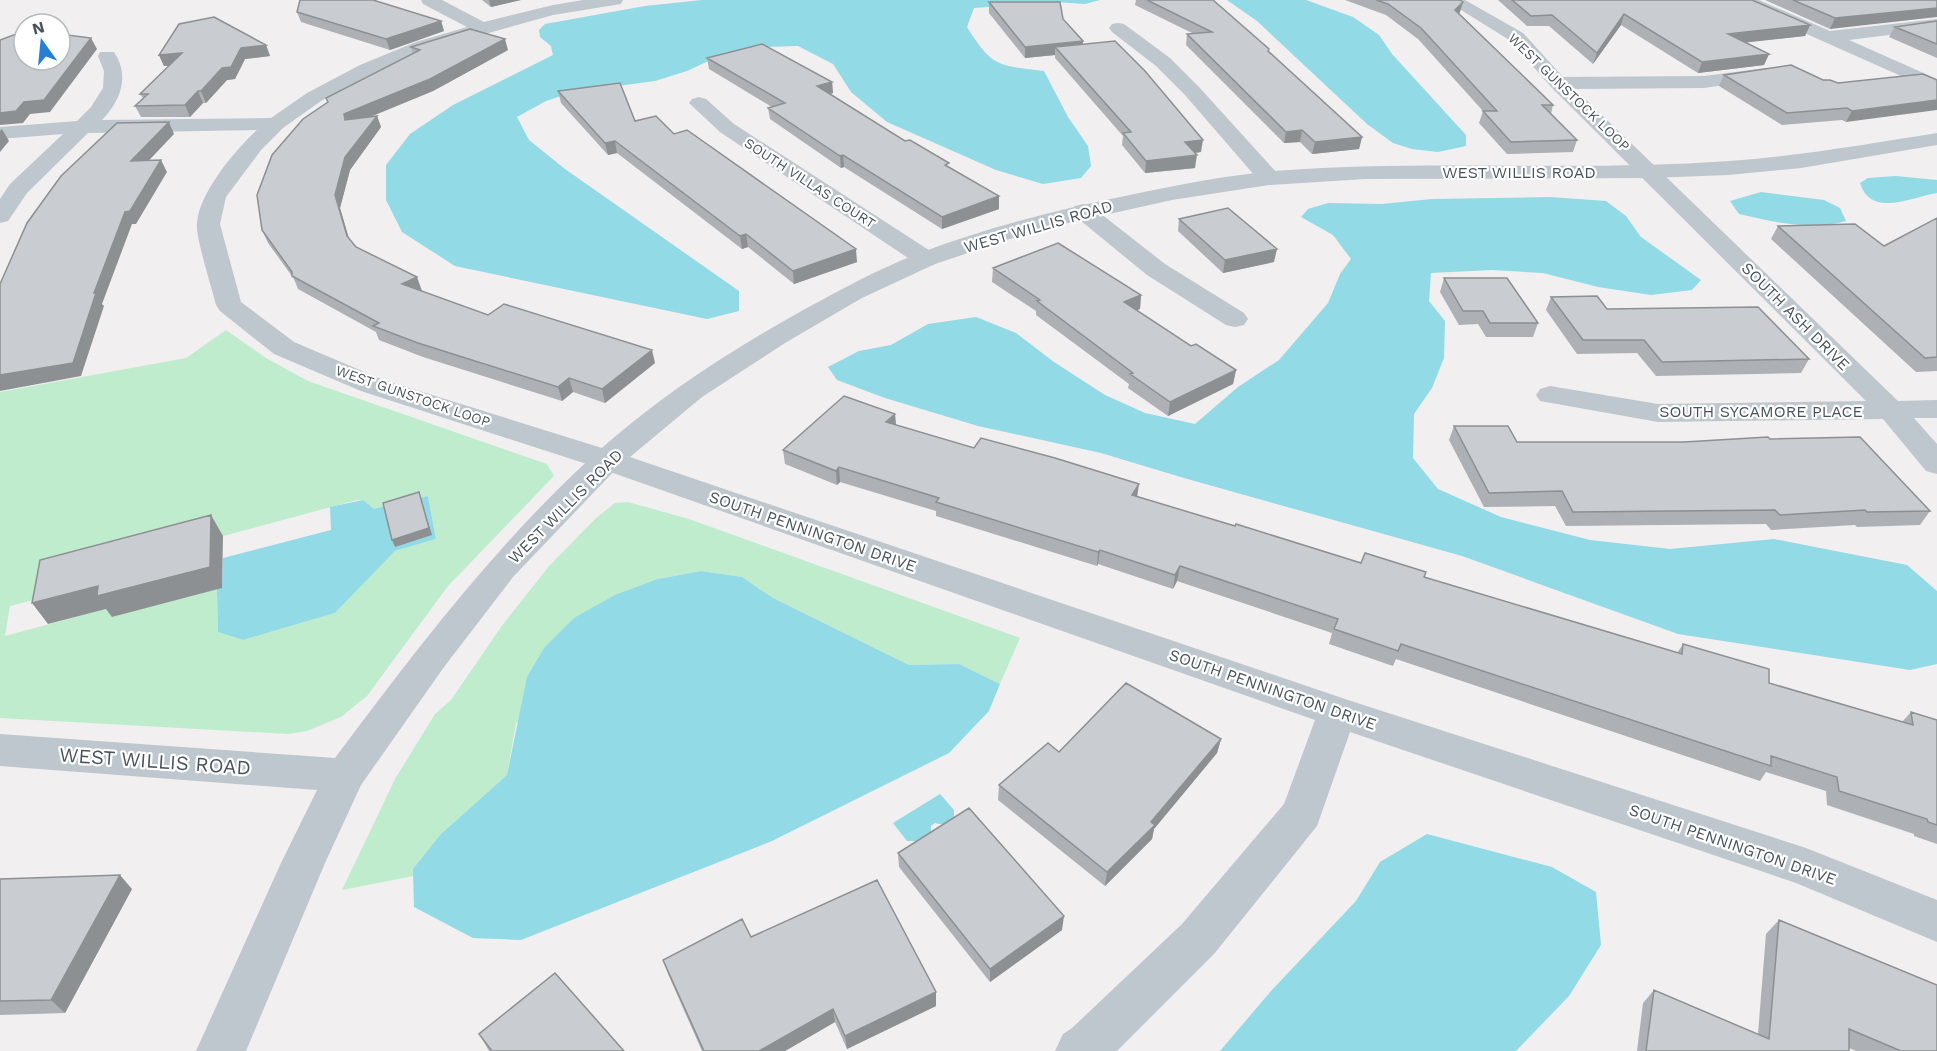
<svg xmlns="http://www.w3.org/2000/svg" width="1937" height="1051" font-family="'Work Sans',sans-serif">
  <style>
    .green { fill: #c0ecce; fill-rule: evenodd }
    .water { fill: #91dae6 }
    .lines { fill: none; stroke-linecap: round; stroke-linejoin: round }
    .minor { fill: #bec7cd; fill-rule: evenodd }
    .tertiary { fill: #bec7cd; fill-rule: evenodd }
    .wall { fill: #adb0b4 }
    .shaded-wall { fill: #8d9092 }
    .building { fill: #c9cdd1; stroke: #8d9092; stroke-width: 1.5 }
    .labels { text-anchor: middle; stroke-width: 4.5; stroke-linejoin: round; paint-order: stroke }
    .far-street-label { font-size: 14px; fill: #48545b; stroke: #fff }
    .street-label { font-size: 16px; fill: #48545b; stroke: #fff }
    .near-street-label { font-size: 20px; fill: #48545b; stroke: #fff }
  </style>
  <rect width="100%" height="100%" fill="#f1efef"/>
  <!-- green -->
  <path class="green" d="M226,330L266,358L308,381L547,464L554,476L448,586L367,696L341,717L307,731L288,734L0,718V392L186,358ZM428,496L436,539L395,551L335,613L243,640L218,632L217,589L112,617L113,607L5,636L10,606L53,595L56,581L357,500H363L374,510Z
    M628,502L689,519L1020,638L1000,684L959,664L909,665L773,598L742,577L701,571L658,579L516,723L507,775L441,834L414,876L342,890L395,779L435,714L451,700L501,627L549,566L596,518L615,503Z"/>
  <!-- water -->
  <path class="water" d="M702,0H1100L1085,4L1057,2L974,8L967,27C993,68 997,65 1044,71L1068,117L1088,146L1091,166L1081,178L1043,184L996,170L887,122L851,92L833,64L798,46L761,47L715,58L687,71L655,81L573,92L546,101L517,117L529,140L565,169L739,291V311L707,319L455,266L402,232L386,200V165L410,134L453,105L553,55L551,46L540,37L539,30L545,24L645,6Z
    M1227,0H1306L1353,17L1379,35L1392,54L1466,135V146L1438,152L1412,149L1393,143L1367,124L1257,21Z
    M1896,176L1937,180V193C1914,196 1871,219 1860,183L1868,178Z
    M1761,192L1824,200L1840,208L1846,221C1812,231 1773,222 1739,214L1730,201Z
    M1550,197L1606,201L1626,216L1641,237L1701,280L1692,290L1651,295L1598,287L1543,273L1492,270L1431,273L1429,301L1445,321L1444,358L1432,388L1414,414L1413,458L1438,489L1501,517L1590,540L1670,549L1774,539L1907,565L1937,591V664L1910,670L1678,634L1462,556L1184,478L1101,453L978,426L885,398L837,380L828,367L859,351L891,345L928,324L976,317L1016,333L1054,362L1105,395L1145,413L1195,424L1238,387L1279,360L1328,303L1340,274L1351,259L1333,235L1301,217L1308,209L1328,203L1382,204L1432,199Z
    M428,496L436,539L395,551L335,613L243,640L218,632L217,589L222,587L223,558L331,530L330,507L363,500L374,509Z
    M701,571L742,577L773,598L909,665L959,664L1000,684L989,711L949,753L772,841L521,940L473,938L414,907L413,869L441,834L507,775L527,677L544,648L574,618L615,595L658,579Z
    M940,794L954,810V819L944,825L935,823L931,826V832L916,841H907L893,823Z
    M1427,834L1552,867L1596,892L1601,945L1569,996L1516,1051H1220L1271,991L1356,901L1380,862Z"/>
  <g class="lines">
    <!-- minor -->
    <path class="minor" d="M421,0H442L484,22L553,5L583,0H623L621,4L553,15L428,50L374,73L321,101L283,128L261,150L226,197L220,224L241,302L294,342L381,379L618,453L1348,700L1806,848L1937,900V942L1796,883L1350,732L1317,826L1214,954L1117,1051H1055L1063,1034L1072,1028L1182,924L1284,804L1315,720L596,467L361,391L274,354L220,311L216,305C212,288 195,236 197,223C199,193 235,150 257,130L88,133L27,193L8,221L0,223V199L10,184L63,134L0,139V127L77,121L91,107L103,88L104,71L98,56L100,52H114C130,76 121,100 102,120L271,118L307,93L360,65L416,42L467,27L423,4Z
      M1445,0H1465L1523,33L1563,77L1704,76L1766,68L1773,70L1776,74L1773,78L1704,88L1575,89L1898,401L1937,400V418H1914L1937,444V474L1926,471L1883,419L1658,422L1540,401L1536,395L1540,389L1550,386L1658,404L1866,401L1551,87L1511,41Z
      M1737,0H1759L1830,31L1937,19V29L1849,40L1937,79V92L1739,4Z
      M1118,23L1124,24L1170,58L1199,87L1277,173L1280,178L1277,183L1269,185L1261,183L1185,95L1156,66L1112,32L1109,28L1112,24Z
      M699,97L706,99L734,124L935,254L938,259L935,264L926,266L917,264L720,132L689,103L692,99Z
      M1083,204L1091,206L1165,264L1244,313L1248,319L1244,325L1235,327L1226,325L1147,275L1075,216L1071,211L1075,206Z"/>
    <!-- tertiary -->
    <path class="tertiary" d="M1937,133V145L1801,168L1728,175L1651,178L1365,179L1269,185L1172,200L1037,230L935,264L862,298L785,343L702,397L618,467L513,577L444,667L361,785L325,863L246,1051H196L281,863L317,790L0,766V734L335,758C415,651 496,544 595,454C658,397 731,350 805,309C842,289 880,268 920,253C991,226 1065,208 1139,193C1183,184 1229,175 1274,171C1426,159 1578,172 1729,161C1799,156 1868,144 1937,133Z"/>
  </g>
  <!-- wall -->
  <path class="wall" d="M482,0H521L491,7Z
    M1136,0H1213L1362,137L1359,149L1312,154L1300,142L1284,143L1186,45L1187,34L1192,33L1135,5Z
    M1345,0H1460V12L1459,13L1553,105L1551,114L1577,140L1573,152L1507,154L1479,123L1483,111L1418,39L1386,15Z
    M1498,0H1752L1810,25L1805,36L1746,42L1769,54L1764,65L1698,73L1621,25L1593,64L1549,26H1527Z
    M1765,0H1937L1830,29Z
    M989,2L1063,19L1083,41V44L1201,152L1195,153V168L1145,173L1122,145L1123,136L1055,58V55L1025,58L989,13Z
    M297,12L441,21L444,31L390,50L301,22Z
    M1937,21V58L1889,37L1895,27Z
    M266,45L270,56L245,59L235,79L227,80L206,103H203L190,117H141L135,106L143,98L140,94L169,66H164L159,55Z
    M411,47L508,50L433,91L372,116H377L381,127L350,170L340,208L349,239L356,247L421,291L488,315L655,363L605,403L573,392L562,401L423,357L379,340L376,332L298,289L294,279L268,243L262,230L413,54Z
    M707,58L832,82L833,93L830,94L905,141L999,196V209L942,229L844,167L841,168L770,119L768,108L772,107L709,69Z
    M1923,74L1846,122L1842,120L1782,125L1719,86L1724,75L1823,80L1838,83Z
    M558,91L635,121L674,134L857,262L794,284L748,247L742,249L617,153L608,155L561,103Z
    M1937,218V371L1916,372L1771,239L1778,226L1884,246Z
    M1179,219L1274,262L1223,273L1178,231Z
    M993,268L1141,295L1140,309L1136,310L1191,346L1236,370L1233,384L1168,416L1128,388L1129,384L1036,315V311L992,282Z
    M1444,278L1538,323L1533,337H1486L1478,324L1459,325L1440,292Z
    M1551,297L1607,309L1809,359L1801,373L1656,376L1637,353L1577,354L1546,310Z
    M895,414L896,425L1235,526L1361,563L1424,577L1677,653L1683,644L1769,683L1902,722L1911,712L1937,720V844L1914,836V834L1827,805L1826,791L1766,772L1760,781L1396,659L1393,666L1329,644L1332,633L1177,581L1173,589L1098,564L1097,566L936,516V511L840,482L837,485L785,464L783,450Z
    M1454,426L1517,442H1684L1770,439L1930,511L1920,525L1857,527L1855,525L1771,530L1766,524L1566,526L1555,506L1484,507L1449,440Z
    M1221,739L1217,753L1154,829L1152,839L1105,886L998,800L999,785L1059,752Z
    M898,853L1062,930L990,982L899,867Z
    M0,879L132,889L65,1013L0,1015Z
    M1779,920L1937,1051H1856L1849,1048V1051H1637L1643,1003L1654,990L1758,1034L1766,934Z
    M751,937L936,992V1006L847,1049L835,1022L785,1051H702L668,974L663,960Z
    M479,1034L624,1051H489Z"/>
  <!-- shaded-wall -->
  <path class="shaded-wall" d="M489,0H521L491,7Z
    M1463,2L1460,12L1452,20L1455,10Z
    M1937,8V17L1830,29L1835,18Z
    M1624,14L1621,25L1593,64L1597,53Z
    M441,21L444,31L390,50L386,39Z
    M1810,25L1805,36L1724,45L1728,34Z
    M91,38L97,49L50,112L30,114L23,123L0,125V113L24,102Z
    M505,39L508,50L433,91L348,126L344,114Z
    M1083,41L1082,52L1055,47V55L1025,58V47Z
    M266,45L270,56L245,59L235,79L227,80L206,103L201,91L241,48Z
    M182,53L187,64L164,66L159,55Z
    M1769,54L1764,65L1698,73L1702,62Z
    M832,82L833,93L818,98L817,86Z
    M198,91L203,103L190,117L185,105Z
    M1937,100V110L1846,122L1852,111Z
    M377,116L381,127L350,170L340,208L352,249L347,236L335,195L345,157Z
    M169,122L174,134L137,173L131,161Z
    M2,129L9,141L0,152V131Z
    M1302,130L1300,142L1284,143L1286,132Z
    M1362,137L1359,149L1312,154L1315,142Z
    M1203,140L1201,152L1183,154L1185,142Z
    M615,141L617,153L608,155L605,143Z
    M843,155L844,167L841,168L840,156Z
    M1197,155L1195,168L1145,173L1146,161Z
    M161,160L167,172L136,224H132L102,304L104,306L81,376L0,391V375L125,212Z
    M999,196V209L942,229V217Z
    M746,234L748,247L742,249L740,236Z
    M856,249L857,262L794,284L793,271Z
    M1277,249L1274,262L1223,273L1225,260Z
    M417,277L422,291L407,298L402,284Z
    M1141,295L1140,309L1123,316L1124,302Z
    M652,350L655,363L605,403L602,389Z
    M1236,370L1233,384L1168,416L1170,402Z
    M569,378L573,392L562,401L558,387Z
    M895,414L896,428L886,422Z
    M839,467L840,482L837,485L836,471Z
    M1139,484L1137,498L1132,495Z
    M419,492L432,535L395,547L392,540Z
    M211,515L223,536L222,588L112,617L106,609L48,624L32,603L98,586Z
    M1100,550L1098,564L1097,566L1098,552Z
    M1180,566L1177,581L1173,589L1175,575Z
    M1221,739L1217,753L1154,829L1152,839L1105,886L1107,872L1151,822Z
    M120,875L132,889L65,1013L51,1000Z
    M1064,916L1062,930L990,982V969Z
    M936,992V1006L847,1049L845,1036Z
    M833,1009L835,1022L785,1051H759Z"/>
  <!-- building -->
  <path class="building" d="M300,0H373L441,21L386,39L297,12Z
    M1147,0H1213L1269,49L1268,51L1362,137L1315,142L1302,130L1286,132L1187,34L1212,32Z
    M1376,0H1460L1463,2L1455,10L1553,105H1542L1577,140L1511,142L1483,111H1497L1421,28L1388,4Z
    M1512,0H1752L1810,25L1728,34L1769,54L1702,62L1624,14L1597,53L1552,15L1531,16Z
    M1793,0H1937V8L1835,18Z
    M989,2H1060L1063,19L1083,41L1025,47Z
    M214,17L266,45L241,48L231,67L222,68L201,91H198L185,105L135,106L148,94H140L182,53L159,55L179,24Z
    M1937,21V44L1895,27Z
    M470,29L505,39L430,79L344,114L345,120L377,116L345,157L335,195L347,236L356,247L417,277L402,284L488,315L504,304L652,350L602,389L569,378L558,387L418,343L373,326L379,323L292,276V272L262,230L257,195L272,155L303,119L328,102L326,98L420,50L411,47Z
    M24,31V60H60V34L91,38L44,100L24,102L16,111L0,113V40Z
    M1115,41L1145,71L1203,140L1185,142L1197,155L1146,161L1123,133L1131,132L1055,47Z
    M762,44L832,82L817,86L905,141L910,140L949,163L945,165L999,196L942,217L843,155L840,156L768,108L785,103L707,58Z
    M1791,65L1823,80H1830L1838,83L1923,74L1937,80V100L1852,111L1847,108L1787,113L1724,75Z
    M620,83L635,121L656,116L674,134L687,130L856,249L793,271L746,234L740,236L615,141L605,143L558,91Z
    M169,122L131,161L161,160L130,211L125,212L94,293H96L73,363L0,375V284L27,223L61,176L117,123Z
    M1228,208L1277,249L1225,260L1179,219Z
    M1937,218V357L1925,358L1778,226L1855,224L1884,246Z
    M1058,243L1141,295L1124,302L1191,346L1196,344L1236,370L1170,402L1130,374L1133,373L1037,301L1040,300L993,268Z
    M1444,278H1507L1538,323H1490L1483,311H1463Z
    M1597,296L1607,309L1758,307L1809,359L1662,362L1644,340H1583L1551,297Z
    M844,396L895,414L886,422L974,448L981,438L1055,458L1139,484L1132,495L1235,526L1236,524L1361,563L1365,553L1426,572L1424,577L1682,654L1683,644L1769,669V683L1913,725L1911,712L1937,720V825L1928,822L1927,819L1839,791L1837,777L1771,756V766L1401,644L1398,651L1334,629L1338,619L1180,566L1175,575L1100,550L1098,552L936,502L939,498L839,467L836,471L783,450Z
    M1454,426H1508L1517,442H1684L1768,437L1770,439L1860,437L1930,511L1867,512L1865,510L1780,515L1775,510L1573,512L1562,491L1489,493Z
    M419,492L429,528L392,540L383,503Z
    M211,515L210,567L97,596L98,586L32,603L40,560Z
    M1126,683L1221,739L1151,822L1155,825L1107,872L999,785L1048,743L1059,752Z
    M969,808L1064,916L990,969L898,853Z
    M120,875L51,1000L0,1001V879Z
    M877,880L936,992L845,1036L833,1009L759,1051H704L663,960L742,919L751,937Z
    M1779,920L1937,985V1051H1901L1849,1029V1051H1646L1654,990L1769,1039Z
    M555,973L624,1051H492L479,1034Z"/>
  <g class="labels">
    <!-- far-street labels -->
    <g class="far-street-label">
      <text transform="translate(1569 92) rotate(44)" y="5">WEST GUNSTOCK LOOP</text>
      <text transform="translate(810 183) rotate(33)" y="5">SOUTH VILLAS COURT</text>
      <text transform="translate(413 396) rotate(19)" y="5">WEST GUNSTOCK LOOP</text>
    </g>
    <!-- street labels -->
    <g class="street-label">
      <text x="1519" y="178">WEST WILLIS ROAD</text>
      <text transform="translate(1038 226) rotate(-16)" y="6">WEST WILLIS ROAD</text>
      <text transform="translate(1796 316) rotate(45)" y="6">SOUTH ASH DRIVE</text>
      <text x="1761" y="417">SOUTH SYCAMORE PLACE</text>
      <text transform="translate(565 506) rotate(-45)" y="6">WEST WILLIS ROAD</text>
      <text transform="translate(813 531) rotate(19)" y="6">SOUTH PENNINGTON DRIVE</text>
      <text transform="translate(1273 689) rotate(19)" y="6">SOUTH PENNINGTON DRIVE</text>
      <text transform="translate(1733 844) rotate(19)" y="6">SOUTH PENNINGTON DRIVE</text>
    </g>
    <!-- near-street labels -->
    <g class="near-street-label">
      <text transform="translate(155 761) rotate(4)" y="7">WEST WILLIS ROAD</text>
    </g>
  </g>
  <!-- north arrow -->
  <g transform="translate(42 42) rotate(345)"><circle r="28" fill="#ffffff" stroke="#b6bbbd" stroke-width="1.5"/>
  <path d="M0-4.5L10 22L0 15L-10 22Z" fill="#257fd5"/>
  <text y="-9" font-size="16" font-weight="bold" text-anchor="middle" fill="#48545b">N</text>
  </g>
</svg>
